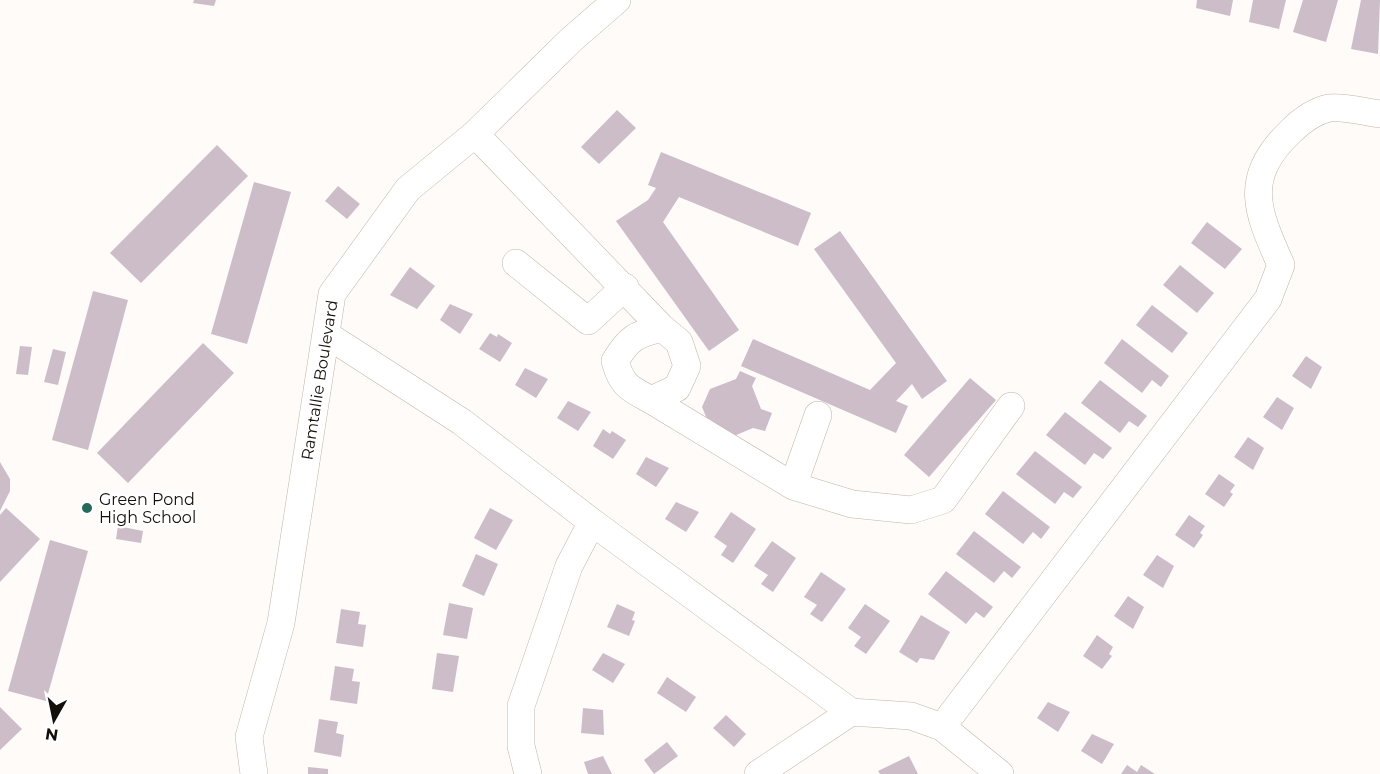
<svg xmlns="http://www.w3.org/2000/svg" width="1380" height="774" font-family="Montserrat,sans-serif">
  <style>
    .building { fill: #cdbdc9 }
    .lines { fill: none; stroke-linecap: round; stroke-linejoin: round }
    .minor-casing { stroke: #c2b5a8; stroke-width: 28 }
    .minor { stroke: #fff; stroke-width: 27 }
    .poi-dot { fill: #266a5c; stroke: #fff; stroke-width: 2 }
    .labels { text-anchor: middle; stroke-width: 5; stroke-linejoin: round; paint-order: stroke }
    .street-label { font-size: 16px; fill: #130f0a; stroke: #fff }
    .poi-label { font-size: 16px; fill: #130f0a; stroke: #fff; text-anchor: start }
  </style>
  <rect width="100%" height="100%" fill="#fefbf8"/>
  <!-- building -->
  <path class="building" d="M194,0H216L214,6L193,3Z
    M1197,0H1233L1230,16L1196,8Z
    M1253,0H1286L1279,29L1249,22Z
    M1303,0H1338L1326,42L1293,32Z
    M1361,0H1380L1378,54L1351,49Z
    M617,110L636,128L599,164L581,147Z
    M217,145L248,176L141,283L110,253Z
    M661,152L811,213L798,246L679,197L663,222L739,330L709,351L616,221L648,200L656,188L648,185Z
    M254,182L291,192L247,344L211,334Z
    M338,186L360,204L347,219L325,201Z
    M1207,222L1242,249L1225,269L1191,243Z
    M840,231L947,381L922,399L912,384L896,401L908,406L896,433L741,366L753,339L870,390L896,363L814,249Z
    M1180,265L1214,293L1197,313L1163,285Z
    M410,267L435,286L417,309L390,295Z
    M93,291L128,300L88,450L52,440Z
    M450,304L473,314L460,334L440,320Z
    M1152,305L1188,333L1172,353L1136,325Z
    M490,333L497,337L498,334L512,343L500,362L479,349Z
    M1122,339L1169,376L1161,387L1152,380L1142,393L1104,363Z
    M203,343L234,373L128,483L97,453Z
    M20,346L32,347L28,375L16,374Z
    M53,349L66,352L58,385L44,382Z
    M1306,356L1322,367L1311,389L1292,376Z
    M525,368L548,379L536,398L515,385Z
    M740,371L756,378L752,386L761,409L772,413L765,431L753,428L734,436L711,429L702,407L710,389L736,379Z
    M970,378L996,400L929,477L904,455Z
    M1100,380L1147,416L1138,427L1129,421L1120,433L1081,403Z
    M1277,397L1294,408L1282,430L1263,417Z
    M568,401L591,412L578,431L557,418Z
    M1065,412L1112,448L1103,459L1094,453L1085,465L1046,435Z
    M603,429L610,434L612,431L626,440L613,459L593,446Z
    M1248,437L1264,448L1253,470L1234,457Z
    M1035,451L1082,487L1073,498L1064,492L1055,504L1016,474Z
    M646,457L669,468L656,487L636,474Z
    M0,462L10,479V491L0,511Z
    M1219,474L1235,485L1230,492L1233,494L1224,507L1205,494Z
    M1003,491L1050,527L1041,539L1033,532L1023,544L985,514Z
    M676,502L699,512L686,532L665,519Z
    M6,508L40,539L0,582V515Z
    M490,508L513,520L496,550L474,538Z
    M731,512L756,529L733,563L721,555L727,546L714,537Z
    M1189,515L1205,526L1200,533L1203,535L1194,548L1175,535Z
    M118,526L143,531L141,543L116,539Z
    M974,531L1021,567L1012,578L1004,571L994,583L956,554Z
    M50,540L88,551L46,701L8,691Z
    M772,541L796,558L773,592L761,584L768,575L754,566Z
    M476,554L498,564L484,596L462,586Z
    M1157,555L1174,566L1163,588L1143,575Z
    M946,571L993,607L984,618L976,612L966,624L928,594Z
    M821,572L846,589L822,622L810,614L817,605L804,597Z
    M1128,596L1144,607L1133,629L1114,616Z
    M449,603L473,608L467,639L443,635Z
    M617,604L635,612L632,620L635,621L629,636L607,627Z
    M865,604L890,621L866,654L854,646L861,637L848,628Z
    M341,609L360,612L358,624L366,625L363,647L336,643Z
    M921,615L950,632L934,660L920,658L917,663L899,652Z
    M1097,635L1113,647L1109,654L1112,656L1102,669L1083,656Z
    M437,653L459,656L453,692L432,689Z
    M603,653L625,664L613,683L592,670Z
    M335,666L354,669L352,681L360,682L357,704L330,700Z
    M667,677L696,697L686,712L657,693Z
    M1048,702L1070,712L1058,732L1037,718Z
    M0,707L22,729L0,750Z
    M583,708L603,710L604,735L581,733Z
    M726,715L746,734L734,747L713,728Z
    M319,719L338,722L336,733L344,735L341,757L314,752Z
    M1092,734L1114,744L1102,764L1081,751Z
    M667,742L678,756L654,774L644,760Z
    M603,756L612,774H588L584,762Z
    M909,756L918,774H880L878,771Z
    M1127,765L1137,772L1141,765L1155,774H1121Z
    M308,767L328,769V774H308Z"/>
  <g class="lines">
    <defs>
      <path id="minor" d="M475,134L662,328L679,342L687,366L677,388L651,400C629,388 622,386 615,361C629,338 636,334 662,328
        M516,263L588,321L625,287
        M327,335L462,422L592,522L851,712L911,716L942,727L1268,299L1281,265C1257,211 1242,178 1290,132C1300,122 1315,111 1329,108C1344,106 1365,112 1380,114
        M651,400L793,486L852,504L911,510L943,500L1011,406
        M793,486L818,415
        M942,727L1000,774
        M254,774L249,737L281,623L332,294L408,189L475,134L572,39L617,0
        M528,774L521,746V706L569,566L592,522
        M758,774L851,712"/>
    </defs>
    <!-- minor casing -->
    <use href="#minor" class="minor-casing"/>
    <!-- minor -->
    <use href="#minor" class="minor"/>
  </g>
  <!-- markers -->
  <circle class="poi-dot" cx="87" cy="508" r="6"/>
  <g class="labels">
    <!-- street labels -->
    <g class="street-label">
      <text transform="translate(319 380) rotate(-81)" y="6">Ramtallie Boulevard</text>
    </g>
    <!-- poi labels -->
    <g class="poi-label">
      <text x="99" y="505">Green Pond<tspan x="99" dy="18">High School</tspan></text>
    </g>
  </g>
  <!-- north arrow -->
  <g transform="translate(54 720) rotate(189)" stroke="#ffffff" stroke-width="4.5" paint-order="stroke">
  <path d="M0-4.5L10 22L0 15L-10 22Z" fill="#130f0a"/>
  <text y="-9" font-size="16" font-weight="bold" text-anchor="middle" fill="#130f0a">N</text>
  </g>
</svg>
